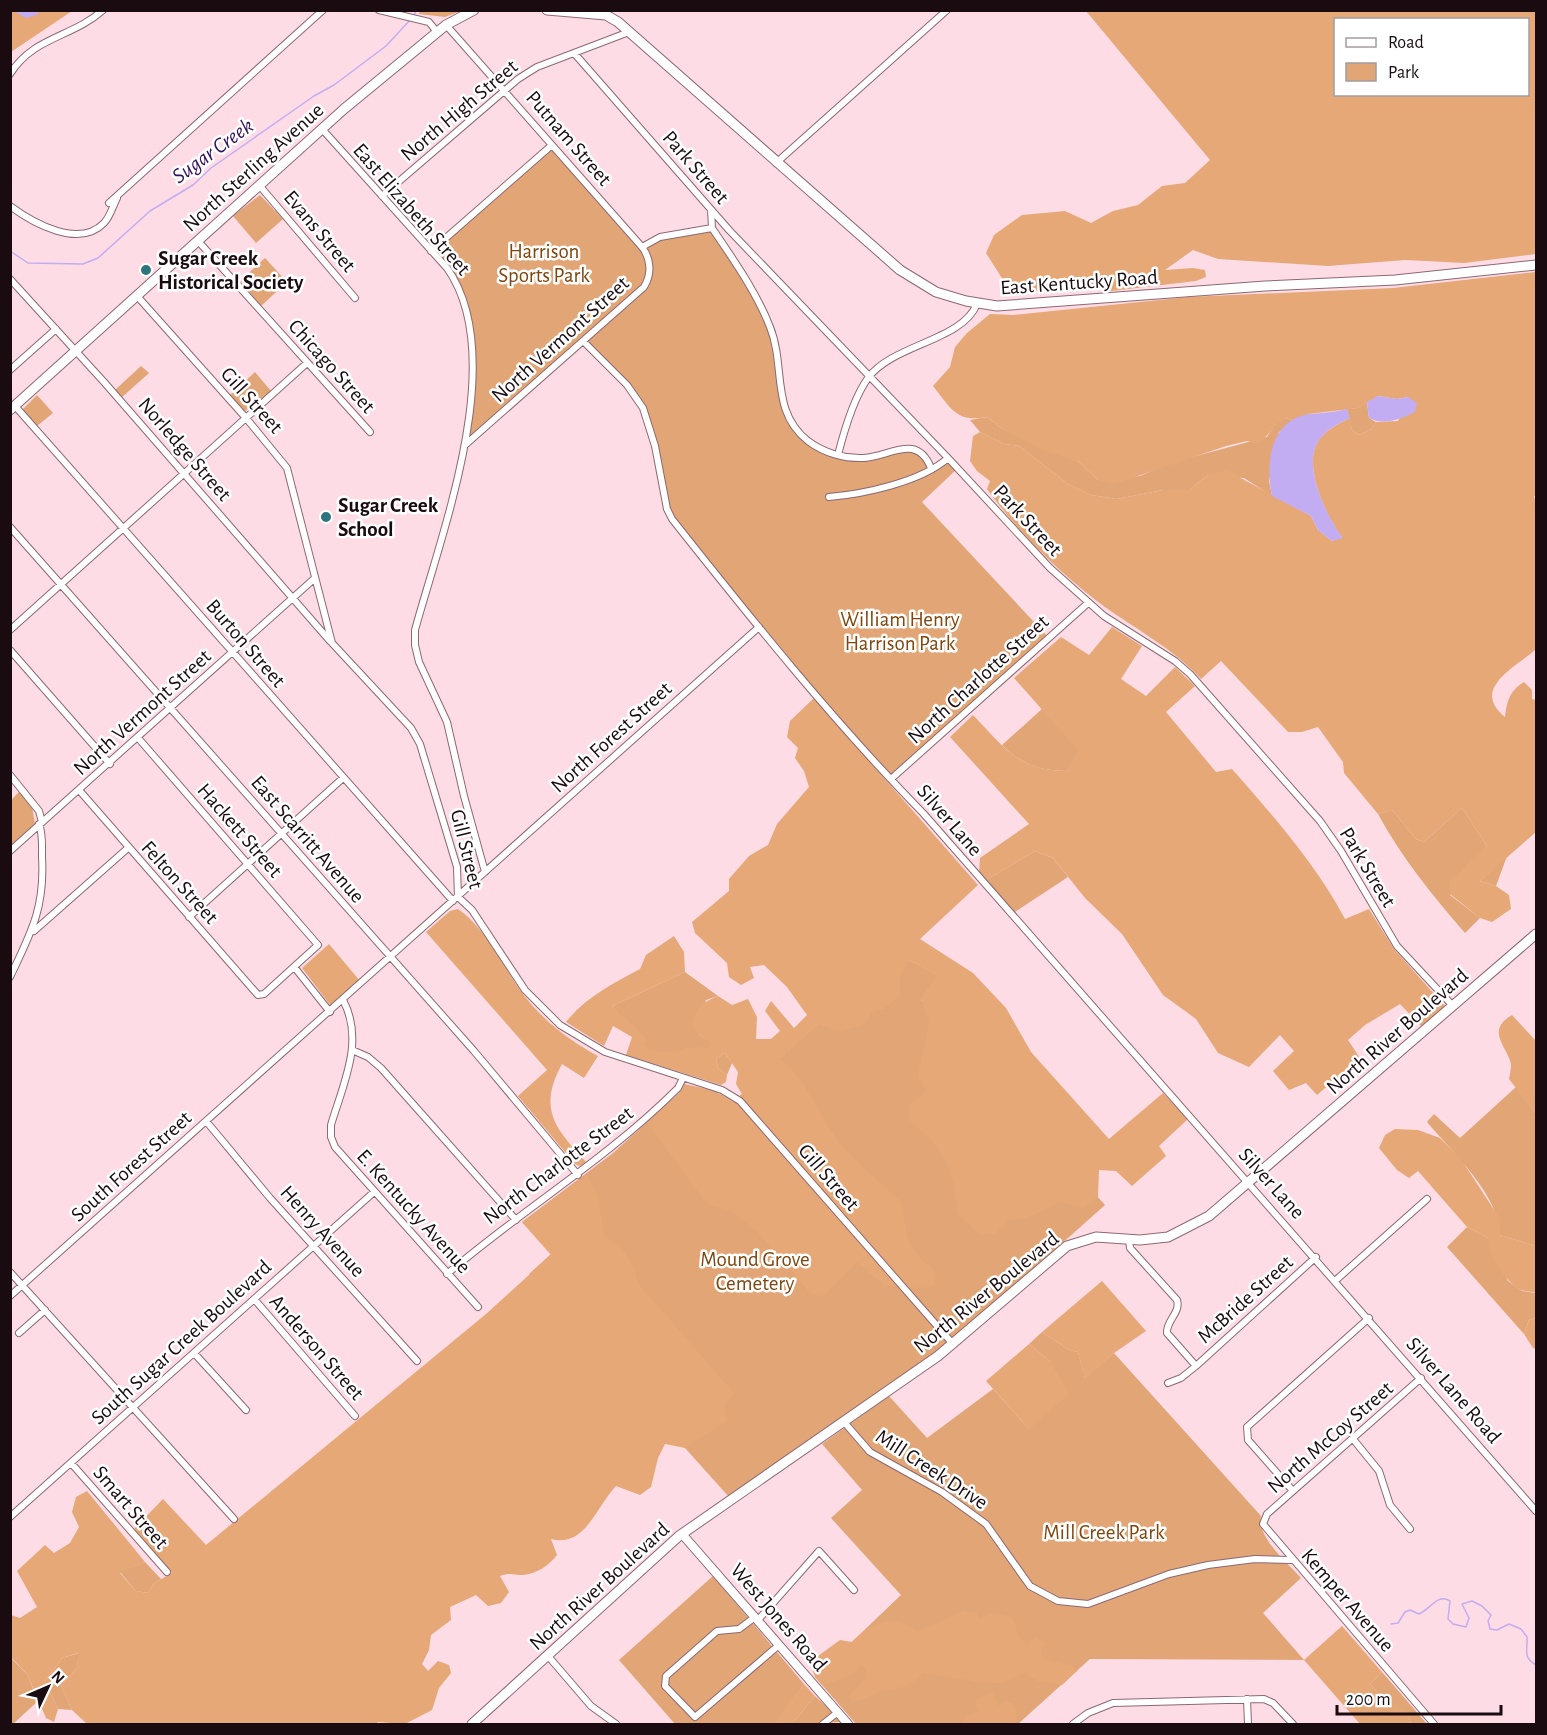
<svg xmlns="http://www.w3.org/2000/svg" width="1547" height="1735" font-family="'Alegreya Sans',sans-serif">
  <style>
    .green { fill: #e2a575 }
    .forest { fill: #e6a877; fill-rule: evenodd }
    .water { fill: #c2adf2 }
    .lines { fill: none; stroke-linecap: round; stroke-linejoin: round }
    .stream { stroke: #c2adf2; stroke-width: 1.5 }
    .minor-casing { stroke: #8c6873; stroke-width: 8 }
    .tertiary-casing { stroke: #8c6873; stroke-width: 10 }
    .secondary-casing { stroke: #8c6873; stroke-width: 11 }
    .minor { stroke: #fff; stroke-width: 6 }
    .tertiary { stroke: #fff; stroke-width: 8 }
    .secondary { stroke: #fff; stroke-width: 9 }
    .poi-dot { fill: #2d747f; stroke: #fff; stroke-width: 2 }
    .labels { text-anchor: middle; stroke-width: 5; stroke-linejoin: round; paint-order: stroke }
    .street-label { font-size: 21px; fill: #190b10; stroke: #fff }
    .park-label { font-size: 21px; fill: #80460c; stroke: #fff }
    .poi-label { font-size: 21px; font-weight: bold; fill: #190b10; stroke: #fff; text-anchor: start }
    .water-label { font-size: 22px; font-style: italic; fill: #34115f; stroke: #fff }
  </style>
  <rect width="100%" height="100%" fill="#fedce6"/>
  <!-- green -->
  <path class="green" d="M420,11V10L461,11L445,17L419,14Z
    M552,145L642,246L660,237L712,228L772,330L782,403L792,426L827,452L852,458L914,449L931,468L948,458L958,468L922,502L1049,638L891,779L759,627L672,519L655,446L636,396L583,341L464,445C468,402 480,322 458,283C451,271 441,261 432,251Z
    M260,195L283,219L256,243L233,216Z
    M265,258L287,282L261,306L240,281Z
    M141,366L149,373L121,398L115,390Z
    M255,372L271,391L244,412L230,395Z
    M37,395L53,413L37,426L22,410Z
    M1367,402L1369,418L1376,422L1371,429L1359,435L1352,430L1347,409L1358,408Z
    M987,417L1001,428L1079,462L1098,480L1140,476L1170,463L1267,437L1275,424L1285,418L1295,421L1279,432L1269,481L1272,496L1244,478L1208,475L1189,490H1163L1117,499L1091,495L1068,484L1019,446L1004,444L980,432L970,420Z
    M1042,709L1079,750L1067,771C1041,771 1020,764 1002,745Z
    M19,792L32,807L35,824L12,846L11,800Z
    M1462,808L1487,846L1450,895L1480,918L1465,933C1432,895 1402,858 1378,814L1392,810L1416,839L1424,842Z
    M1035,851L1053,858L1068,877L1015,912L986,880Z
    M1507,856L1496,886L1480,881Z
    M909,960L938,975L921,1000L1105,1205L958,1336L729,1497L529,1274L551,1254L522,1222L613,1153L679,1093L684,1084L733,1102L886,961Z
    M685,972L718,996L706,1000L699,1035L712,1042L708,1050C691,1045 678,1054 661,1054C641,1053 623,1020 612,1006Z
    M725,1053L732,1063L727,1075L718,1068L716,1059Z
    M1516,1087L1536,1114V1246L1500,1235C1499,1194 1452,1152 1427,1122L1434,1114L1460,1138Z
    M1467,1227L1488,1238L1508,1281L1522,1291L1536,1293V1318L1529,1320L1524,1334L1447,1247Z
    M1042,1332L1069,1350L1078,1352L1085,1378L1114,1353L1261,1516C1257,1538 1287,1562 1301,1578L1263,1613L1304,1660L1090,1659L1018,1724H856L815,1677L901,1595L831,1518L862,1490L822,1444L889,1396L927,1438L993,1389L1029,1429L1051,1362L1029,1344Z
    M145,1562L161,1579L154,1583L148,1593L136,1591L120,1572Z
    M713,1576L804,1684L778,1719L776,1724H675L619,1660Z
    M79,1653L77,1668L61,1686L72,1710L58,1709L45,1681L62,1658Z
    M10,1657L27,1674L38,1701L13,1724H10Z
    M1382,1672L1427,1724H1411L1408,1713L1388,1717L1369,1712L1380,1695L1370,1684Z
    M815,1696L844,1722L792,1724Z"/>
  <!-- forest -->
  <path class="forest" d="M11,11H72L11,52Z
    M1086,11H1536V254L1464,263L1405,260L1328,266L1218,259L1193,250L1165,270L1193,268L1205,270L1206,277L1196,281L1111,291L1094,285L1012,294L986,253L994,235L1022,215L1065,211L1091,223L1113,211L1138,205L1162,186L1185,183L1210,160ZM1336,20H1528V94H1336Z
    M1536,272V496H1534L1536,503V649C1518,666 1469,688 1505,717C1507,702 1509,691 1524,682L1532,690V699L1536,700V832L1480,881L1496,886L1509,895L1511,909L1492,922L1480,918L1450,894L1449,882L1487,846L1462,808L1424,842L1416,839L1392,810L1378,814L1344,773L1343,762L1318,727L1302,732H1288L1221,661L1201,679C1174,649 1137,630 1105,607C1062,576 1018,532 987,489L990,481L977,471L970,461L973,436L980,432L1004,444L1019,446L1068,484L1091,495L1117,499L1163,490H1189L1208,475L1226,470L1311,516L1318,530L1332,541L1342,537C1327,518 1301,464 1319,440C1326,430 1339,423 1350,418L1352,430L1359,435L1371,429L1376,422L1398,421L1408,397L1397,399L1378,396L1358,408L1309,414L1295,421L1285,418C1274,425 1268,436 1258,444L1247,441L1226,446L1114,484L1098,480L1079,462L1040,449L1001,428L987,417C956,423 951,408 933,386L950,367L955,347L967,333L990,314L1013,315L1188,297L1393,288Z
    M1112,627L1142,646L1121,679L1146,696L1175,667L1195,686L1166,712L1216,772L1232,769C1274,817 1315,863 1345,919L1369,909L1394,949L1445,1006L1422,1027L1400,1004L1365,1025L1348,1040L1360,1058L1317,1095L1306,1083L1289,1090L1273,1071L1294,1051L1280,1035L1249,1067L1218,1053L1196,1019L1163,995L1122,934L1085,898L1053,858L1035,851L986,880L979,872L980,858L1029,824L950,737L973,715C1005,748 1017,770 1067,771L1078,750L1014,678L1061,637L1089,655Z
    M814,698L978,885L920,939L973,973L1006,1008L1031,1052L1109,1139L1163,1093L1188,1119L1159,1146L1166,1156L1132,1186L1116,1171L1099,1170L1098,1197L1083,1208L1060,1202L1025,1219L1009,1220L996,1234H980L958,1215C952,1165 949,1154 910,1121V1105L927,1090L918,1076L929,1023L921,999L937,975L909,960L900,976V996L883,1009L872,1013L863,1025L841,1032L818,1024L781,1059C811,1085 816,1112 839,1142C857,1165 881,1182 902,1203C907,1241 906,1247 936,1272L935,1285L924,1288L885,1286L857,1262L823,1296L811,1294L757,1231L732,1212L706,1203L647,1122L680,1093L684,1084C703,1088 718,1090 733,1102L742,1094L736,1084L738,1072L725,1053L716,1059L718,1068L727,1075L726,1082L721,1085L626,1055L632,1037L613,1026L604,1046L566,1022C586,997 612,984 640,969L646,955L674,936L684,952L685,972L612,1006L646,1038L645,1047C672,1060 682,1042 708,1049L711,1042L699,1035L692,1025C696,1009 702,1002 718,996L732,1005L748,999L757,1017L756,1039H771L780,1031L765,1011L771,1001L794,1028L807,1015L787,987L764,965L750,967L754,978L741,985L729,977L727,963L695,933L692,922L729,891V879L749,856L768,845L777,824L809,787L804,771L795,758L798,748L787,737L790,721Z
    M458,909C486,928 503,967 523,994C542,1020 570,1041 598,1056L584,1078L562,1064C537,1110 556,1129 587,1163L580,1166L575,1164L518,1096L547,1070L426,932L450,911Z
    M329,944L360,981L330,1005L302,968Z
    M1512,1015L1536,1041V1114L1509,1079C1510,1075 1511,1068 1511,1064C1507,1046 1485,1031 1512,1015Z
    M1395,1129L1418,1130L1440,1138L1461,1159L1500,1219V1235L1536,1246V1293C1531,1291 1524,1292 1519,1289C1504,1280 1488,1254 1488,1238L1467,1227L1418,1171L1409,1178L1397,1170L1379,1148L1385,1135Z
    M587,1174L598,1198L604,1235C623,1249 634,1260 638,1283L734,1393L724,1405L727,1421L685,1448L665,1444L658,1458L651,1487L640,1495L616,1486C596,1507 585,1548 551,1539L557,1555C549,1565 537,1574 523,1575C513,1575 510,1572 500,1576L509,1592L501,1603L488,1606L476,1595L450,1607L451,1620L431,1635L429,1650L422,1664L428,1671L438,1661L449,1665L451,1673L439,1688L432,1710L405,1724L377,1722L379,1724H87L72,1710L61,1686L77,1668L78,1653L62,1658L45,1681L58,1709L54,1722L46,1718L27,1674L11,1657V1615L20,1618L37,1607L17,1571L45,1545L54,1553L70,1543L79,1527L72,1512L76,1497L87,1491L145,1562L120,1573L136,1591L148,1593L154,1583L172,1573L134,1529L163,1499L206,1545L486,1314L551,1255L522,1222Z
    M1102,1281L1146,1331L1114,1353L1085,1379L1078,1352L1069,1350L1042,1332Z
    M1536,1318V1349L1533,1348L1524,1334L1529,1320Z
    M1029,1344L1051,1362L1069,1394L1029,1429L986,1381Z
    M964,1611L976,1612L979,1620L992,1613L1011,1617L1016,1624L1017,1634L1027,1645L1035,1638L1046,1643L1041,1651L1043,1659L1071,1665L1077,1671L1062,1685L1037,1681L1025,1673L1002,1683H985L922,1673C910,1690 898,1687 879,1692C869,1695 863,1702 852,1702L849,1696L866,1678V1668L860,1666C851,1680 836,1678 823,1686L815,1677L811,1667L818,1656L840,1640L852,1642C873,1622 892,1614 917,1631Z
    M1342,1626L1382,1672L1370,1684L1380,1695L1370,1712L1388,1717L1395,1705L1408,1713L1411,1724H1360L1304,1660Z
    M804,1684L815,1696L792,1724H776L777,1719Z
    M992,1692L999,1706L1006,1701L1012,1703L1017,1711L1016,1724H960L968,1716L980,1711L975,1706L977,1699Z"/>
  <!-- water -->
  <path class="water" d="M14,11H41L36,15L26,18Z
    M1378,396L1397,399L1408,397L1417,403L1415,412C1401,419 1384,426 1369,418L1367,402Z
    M1347,409L1350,418C1339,423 1327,429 1320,439C1300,463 1327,518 1343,538L1332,541L1318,530L1311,516L1272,496C1265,465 1270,419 1310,414C1323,413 1335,412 1347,409Z"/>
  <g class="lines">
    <!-- stream -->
    <path class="stream" d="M414,16L416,10
      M10,251L28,263L83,264L98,258L150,211L193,185L211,168L314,96L334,85L386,46L411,19
      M1391,1624L1398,1623L1405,1612L1410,1610L1419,1614C1431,1609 1437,1593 1450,1601L1448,1619L1453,1624L1466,1627L1469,1618L1462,1604L1472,1601L1482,1606L1491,1615L1488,1621L1490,1629L1497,1630L1509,1624L1521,1629L1527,1637C1528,1650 1522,1657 1536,1665"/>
    <defs>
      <path id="minor" d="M379,10L429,22L437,32
        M446,25L642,247C651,259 652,274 644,287L465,445
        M574,53L729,230L948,458L1050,568L1104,616L1175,661L1190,674L1320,821L1341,851L1397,946L1453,1006
        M10,74C34,36 72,38 103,10
        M322,129L447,268C510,357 441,534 415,630V645L419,662L447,722L464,796L485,872
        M776,163L947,10
        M259,185L355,298
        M382,196L518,79L537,67L629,32
        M109,203L323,10
        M10,206C33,223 79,249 104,223C110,217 113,206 117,198
        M711,210L712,228C733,259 757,293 770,327C786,367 770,411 808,441C824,453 845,459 864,458C891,456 917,433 931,468
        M198,241L370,432
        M642,247L660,237L712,228
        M431,251L552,145
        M10,279L104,382L330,641
        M137,296L246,418L287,468L332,643L411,728L420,744L457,867L458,897L472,910L525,990L560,1025L605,1052L722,1090L740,1101L953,1344
        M583,341L627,385L643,408L655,446L667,509L672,519C752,620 833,721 923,813L1536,1511
        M10,370L56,329
        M15,406L453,901
        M838,455C844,431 853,399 868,378C893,344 962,341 977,304
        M829,497C864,494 921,482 948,458
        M10,527L474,1051L578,1175
        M10,630L307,363
        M10,650L110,764
        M10,775L39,811L42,822
        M891,779L1088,603
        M79,790L258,995L264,994L318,945L139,739
        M10,851L315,578
        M189,917L343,778
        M34,931L128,848
        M295,968L330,1012
        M10,977C31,933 45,908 42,857C42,846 43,834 39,824
        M343,1000C365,1041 343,1084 331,1125V1137L335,1147L478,1307
        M352,1050L368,1057L381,1068L516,1220
        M206,1121L270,1198L417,1361
        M1129,1239L1130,1248L1177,1300C1181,1313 1166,1320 1167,1333L1196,1366
        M10,1272L234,1519
        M447,1274C524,1208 606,1160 678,1088L683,1078
        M1336,1280L1427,1199
        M10,1296L759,627
        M255,1300L355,1416
        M19,1333L45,1310
        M194,1353L246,1410
        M1421,1378L1267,1514L1263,1524L1434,1724
        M1168,1383L1181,1378L1196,1366L1316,1257
        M844,1422L870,1452L942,1492L986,1524L1030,1586L1058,1601L1088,1604L1169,1574L1208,1565L1255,1559L1292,1560
        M1353,1439L1379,1471L1390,1505L1410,1529
        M71,1463L167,1572
        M1293,1491L1248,1440L1247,1427L1369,1318
        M10,1517L374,1192
        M755,1617L739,1629L717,1631L666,1676L665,1686L695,1717L779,1645
        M758,1620L819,1551L854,1590
        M548,1656L591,1706L616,1724
        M1247,1699L1248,1724
        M823,1724L838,1712
        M1073,1724L1088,1713L1113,1703L1264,1699L1273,1703L1293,1724"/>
      <path id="tertiary" d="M682,1534L848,1724"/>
      <path id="secondary" d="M547,10L606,15L618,22L900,270L936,292L966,301L997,306L1265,286L1395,280L1536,265
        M10,410L344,109L446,25L474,10
        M472,1724L679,1536L938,1356L1067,1246L1096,1237L1140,1240L1168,1237L1209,1216L1536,934"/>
    </defs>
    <!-- minor casing -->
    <use href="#minor" class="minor-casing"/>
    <!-- tertiary casing -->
    <use href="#tertiary" class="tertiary-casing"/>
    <!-- secondary casing -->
    <use href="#secondary" class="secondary-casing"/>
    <!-- minor -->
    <use href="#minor" class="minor"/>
    <!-- tertiary -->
    <use href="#tertiary" class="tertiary"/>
    <!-- secondary -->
    <use href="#secondary" class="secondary"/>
  </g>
  <!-- markers -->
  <g class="poi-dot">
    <circle cx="146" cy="270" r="6"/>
    <circle cx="326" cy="517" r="6"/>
  </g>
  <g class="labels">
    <!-- street labels -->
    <g class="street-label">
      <text transform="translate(459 110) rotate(-40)" y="7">North High Street</text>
      <text transform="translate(569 138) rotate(49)" y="7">Putnam Street</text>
      <text transform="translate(253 167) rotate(-42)" y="7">North Sterling Avenue</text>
      <text transform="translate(696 167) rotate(49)" y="7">Park Street</text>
      <text transform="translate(412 209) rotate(49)" y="7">East Elizabeth Street</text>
      <text transform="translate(320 231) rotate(50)" y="7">Evans Street</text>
      <text transform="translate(1079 282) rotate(-4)" y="7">East Kentucky Road</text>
      <text transform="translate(560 339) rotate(-42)" y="7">North Vermont Street</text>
      <text transform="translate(332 366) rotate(48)" y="7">Chicago Street</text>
      <text transform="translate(252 400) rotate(48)" y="7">Gill Street</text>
      <text transform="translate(185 449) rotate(49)" y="7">Norledge Street</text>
      <text transform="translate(1028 520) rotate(47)" y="7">Park Street</text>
      <text transform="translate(246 643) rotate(49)" y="7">Burton Street</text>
      <text transform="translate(978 679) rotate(-42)" y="7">North Charlotte Street</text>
      <text transform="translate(142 712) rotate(-42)" y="7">North Vermont Street</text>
      <text transform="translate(611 737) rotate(-42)" y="7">North Forest Street</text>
      <text transform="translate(950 820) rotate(49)" y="7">Silver Lane</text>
      <text transform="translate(240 830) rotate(49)" y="7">Hackett Street</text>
      <text transform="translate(308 839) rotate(49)" y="7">East Scarritt Avenue</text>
      <text transform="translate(467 849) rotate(76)" y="7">Gill Street</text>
      <text transform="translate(1368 867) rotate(59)" y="7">Park Street</text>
      <text transform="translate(180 882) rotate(48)" y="7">Felton Street</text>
      <text transform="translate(1397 1031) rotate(-41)" y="7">North River Boulevard</text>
      <text transform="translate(558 1165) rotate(-37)" y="7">North Charlotte Street</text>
      <text transform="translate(131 1166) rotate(-42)" y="7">South Forest Street</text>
      <text transform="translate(829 1177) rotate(49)" y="7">Gill Street</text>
      <text transform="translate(1272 1183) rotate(48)" y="7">Silver Lane</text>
      <text transform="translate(414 1211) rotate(48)" y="7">E. Kentucky Avenue</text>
      <text transform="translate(323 1231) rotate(48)" y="7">Henry Avenue</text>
      <text transform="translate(986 1292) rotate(-39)" y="7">North River Boulevard</text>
      <text transform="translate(1245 1299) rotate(-42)" y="7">McBride Street</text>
      <text transform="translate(181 1342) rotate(-42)" y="7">South Sugar Creek Boulevard</text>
      <text transform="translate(317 1347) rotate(49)" y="7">Anderson Street</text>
      <text transform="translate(1454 1390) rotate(49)" y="7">Silver Lane Road</text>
      <text transform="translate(1330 1437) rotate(-41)" y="7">North McCoy Street</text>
      <text transform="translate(932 1469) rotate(33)" y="7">Mill Creek Drive</text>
      <text transform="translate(131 1507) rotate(49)" y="7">Smart Street</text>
      <text transform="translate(599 1586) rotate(-42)" y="7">North River Boulevard</text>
      <text transform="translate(1348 1600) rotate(49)" y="7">Kemper Avenue</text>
      <text transform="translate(779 1617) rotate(49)" y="7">West Jones Road</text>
    </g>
    <!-- park labels -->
    <g class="park-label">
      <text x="544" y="258">Harrison<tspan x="544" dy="24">Sports Park</tspan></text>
      <text x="900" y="626">William Henry<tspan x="900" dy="24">Harrison Park</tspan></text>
      <text x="755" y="1266">Mound Grove<tspan x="755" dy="24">Cemetery</tspan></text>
      <text x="1104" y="1539">Mill Creek Park</text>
    </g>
    <!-- poi labels -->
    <g class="poi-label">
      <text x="158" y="265">Sugar Creek<tspan x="158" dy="24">Historical Society</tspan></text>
      <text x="338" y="512">Sugar Creek<tspan x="338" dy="24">School</tspan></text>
    </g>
    <!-- water labels -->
    <g class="water-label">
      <text transform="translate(212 150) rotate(-36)" y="8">Sugar Creek</text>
    </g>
  </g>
  <!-- border -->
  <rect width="1547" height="1735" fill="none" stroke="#190b10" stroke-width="24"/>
  <!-- legend -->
  <rect x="1334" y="18" width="195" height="78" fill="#ffffff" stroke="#a39d9f" stroke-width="1.5"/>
  <rect x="1346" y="38" width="30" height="9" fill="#ffffff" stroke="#a39d9f" stroke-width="1.5"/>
  <text x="1388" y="48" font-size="18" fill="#190b10">Road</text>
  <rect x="1346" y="63" width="30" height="18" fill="#e2a575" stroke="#a39d9f" stroke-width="1.5"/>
  <text x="1388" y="78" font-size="18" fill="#190b10">Park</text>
  <!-- north arrow -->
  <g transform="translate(48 1687) rotate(46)" stroke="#ffffff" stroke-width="4.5" paint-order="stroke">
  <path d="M0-4.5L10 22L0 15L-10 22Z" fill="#190b10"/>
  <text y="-9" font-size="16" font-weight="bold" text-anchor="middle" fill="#190b10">N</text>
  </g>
  <!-- scale -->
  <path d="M1337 1705v9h164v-9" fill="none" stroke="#190b10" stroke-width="3"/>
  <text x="1346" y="1705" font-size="18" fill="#190b10" stroke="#ffffff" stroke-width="4.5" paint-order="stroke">200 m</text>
</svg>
